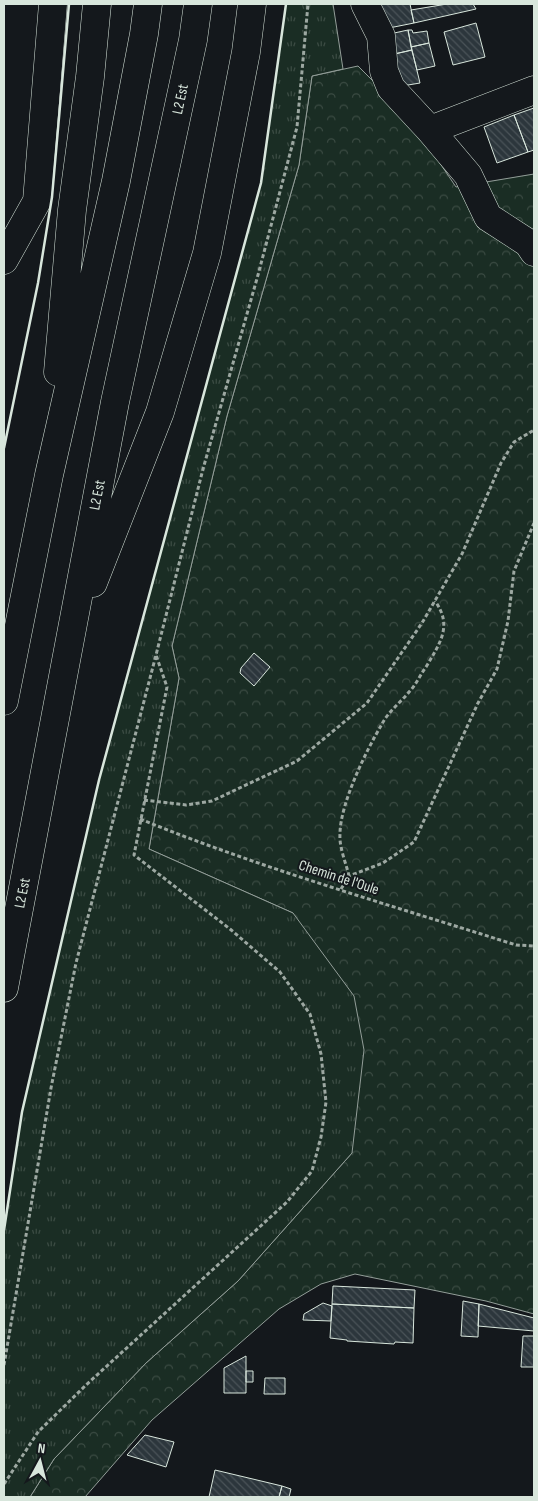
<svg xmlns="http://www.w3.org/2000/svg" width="538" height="1501" font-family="'Sofia Sans Condensed',sans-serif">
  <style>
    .forest { fill: url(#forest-crowns); stroke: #939e99 }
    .park { fill: url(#park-tufts); stroke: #939e99 }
    .building { fill: url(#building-back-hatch); stroke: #d8e6dc }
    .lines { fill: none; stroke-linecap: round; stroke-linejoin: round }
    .minor-casing { stroke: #d8e6dc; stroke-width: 29 }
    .highway-casing { stroke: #d8e6dc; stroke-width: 29 }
    .path { stroke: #9da8a2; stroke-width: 3; stroke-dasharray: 4 2.5; stroke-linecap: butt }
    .minor { stroke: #14181c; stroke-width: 28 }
    .highway { stroke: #14181c; stroke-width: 28 }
    .wall { stroke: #d8e6dc; stroke-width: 2.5 }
    .labels { text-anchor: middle; stroke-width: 4; stroke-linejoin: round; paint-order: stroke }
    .street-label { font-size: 15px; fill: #d8e6dc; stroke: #14181c }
  </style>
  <defs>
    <pattern id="forest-crowns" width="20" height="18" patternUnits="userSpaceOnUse" patternTransform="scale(1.25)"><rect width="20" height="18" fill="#1a2d24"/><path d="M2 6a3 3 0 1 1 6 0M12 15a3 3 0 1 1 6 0" fill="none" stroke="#3b4b43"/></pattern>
    <pattern id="park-tufts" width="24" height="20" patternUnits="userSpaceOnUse" patternTransform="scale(1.25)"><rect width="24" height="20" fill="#1a2d24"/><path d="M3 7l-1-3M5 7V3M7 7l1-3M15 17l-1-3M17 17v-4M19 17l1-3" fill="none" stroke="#3b4b43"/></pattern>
    <pattern id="building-back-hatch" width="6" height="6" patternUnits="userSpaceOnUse" patternTransform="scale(1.25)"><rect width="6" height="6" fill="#2c363c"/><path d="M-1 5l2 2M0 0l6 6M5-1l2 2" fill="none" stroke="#4a5358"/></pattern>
  </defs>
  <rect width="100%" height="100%" fill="#14181c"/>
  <!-- forest -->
  <path class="forest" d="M358,66L409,117L456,187L534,174V1314L486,1301L355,1274L321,1284L279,1309L152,1420L85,1497H30L54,1459L146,1363L238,1281L352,1153L293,913L149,849L179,678L172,646L227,416L299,165L312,76Z"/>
  <!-- park -->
  <path class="park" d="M286,4H333L343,69L312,76L299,165L227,416L172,646L179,678L149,849L293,913L354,996L364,1050L352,1153L238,1281L146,1363L54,1459L30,1497H4V1230L22,1112L99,780L261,183Z"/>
  <!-- building -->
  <path class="building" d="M379,4H410L414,23L384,29Z
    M447,4H473L476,9L414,23L411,10Z
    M476,23L485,57L453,65L444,32Z
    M408,30L412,50L390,55L385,35Z
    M408,30H412L413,33L427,31L429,43L411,47Z
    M429,43L435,66L417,70L411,47Z
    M412,50L420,83L402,86L390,55Z
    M534,108V150L528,152L514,115Z
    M514,115L528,152L497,163L484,127Z
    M254,653L270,667L254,686L240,673L241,668Z
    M333,1286L415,1290L414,1308L332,1304Z
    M463,1301L479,1304L478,1337L461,1336Z
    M323,1303L332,1306L331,1321L303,1320L304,1314Z
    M332,1304L414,1308L413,1343L395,1342L394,1344L347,1341V1340L330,1338Z
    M479,1304L534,1318V1331L478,1326Z
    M523,1336H534V1367H521Z
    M246,1356V1393H224V1368Z
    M246,1371H253V1382H246Z
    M265,1378H285V1394H264Z
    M145,1435L174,1442L166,1467L127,1455Z
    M215,1470L282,1486L279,1497H209Z
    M282,1486L291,1489L289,1497H279Z"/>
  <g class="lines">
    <defs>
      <path id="minor" d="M365,4L381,36L384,71L391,88L430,130L468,175L488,217L528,243L534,252
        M430,130L534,90
        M4,260L37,201L53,4"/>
      <path id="highway" d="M58,372L72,210L90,77L97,4
        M93,583L160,412L207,253L246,52L252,4
        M4,701L49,475L116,181L144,34L148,4
        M4,988L115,402L193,40L198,4"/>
    </defs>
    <!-- minor casing -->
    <use href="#minor" class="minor-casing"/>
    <!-- highway casing -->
    <use href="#highway" class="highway-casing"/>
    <!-- path -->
    <path class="path" d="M144,800L186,805L212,801L297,761L367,703L422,623L462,554L501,463L514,442L534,430
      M140,819C263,869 390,905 516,945L534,946
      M349,876C346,863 339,847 340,834C340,804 366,751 382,724C388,712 400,703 409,692C416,685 420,675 426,667C440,643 453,626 435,601
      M341,889L349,876L383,863L414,842L478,703L497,669L508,621L514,571L534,523
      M4,1365L51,1088L76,963L156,655
      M4,1484L38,1432L86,1385L287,1202L312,1171L321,1137L326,1102L321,1054L310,1014L280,972L230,929L134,855L167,687L156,655L203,469L258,275L297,127L308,4"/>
    <!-- minor -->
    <use href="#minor" class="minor"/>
    <!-- highway -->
    <use href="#highway" class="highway"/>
    <!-- wall -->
    <path class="wall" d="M4,448L38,283L52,197L69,4
      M4,1230L22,1112L99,780L261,183L286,4"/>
  </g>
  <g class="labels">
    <!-- street labels -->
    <g class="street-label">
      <text transform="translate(180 99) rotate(-78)" y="5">L2 Est</text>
      <text transform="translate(97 495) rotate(-79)" y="5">L2 Est</text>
      <text transform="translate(339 877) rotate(18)" y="5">Chemin de l'Oule</text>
      <text transform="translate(22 893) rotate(-79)" y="5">L2 Est</text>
    </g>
  </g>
  <!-- border -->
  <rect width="538" height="1501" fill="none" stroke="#d8e6dc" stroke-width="10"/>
  <!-- north arrow -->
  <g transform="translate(40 1461) rotate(7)" stroke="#14181c" stroke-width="4" paint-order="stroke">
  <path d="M0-4L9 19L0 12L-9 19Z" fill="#d8e6dc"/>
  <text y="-8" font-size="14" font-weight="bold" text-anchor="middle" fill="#d8e6dc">N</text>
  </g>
</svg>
